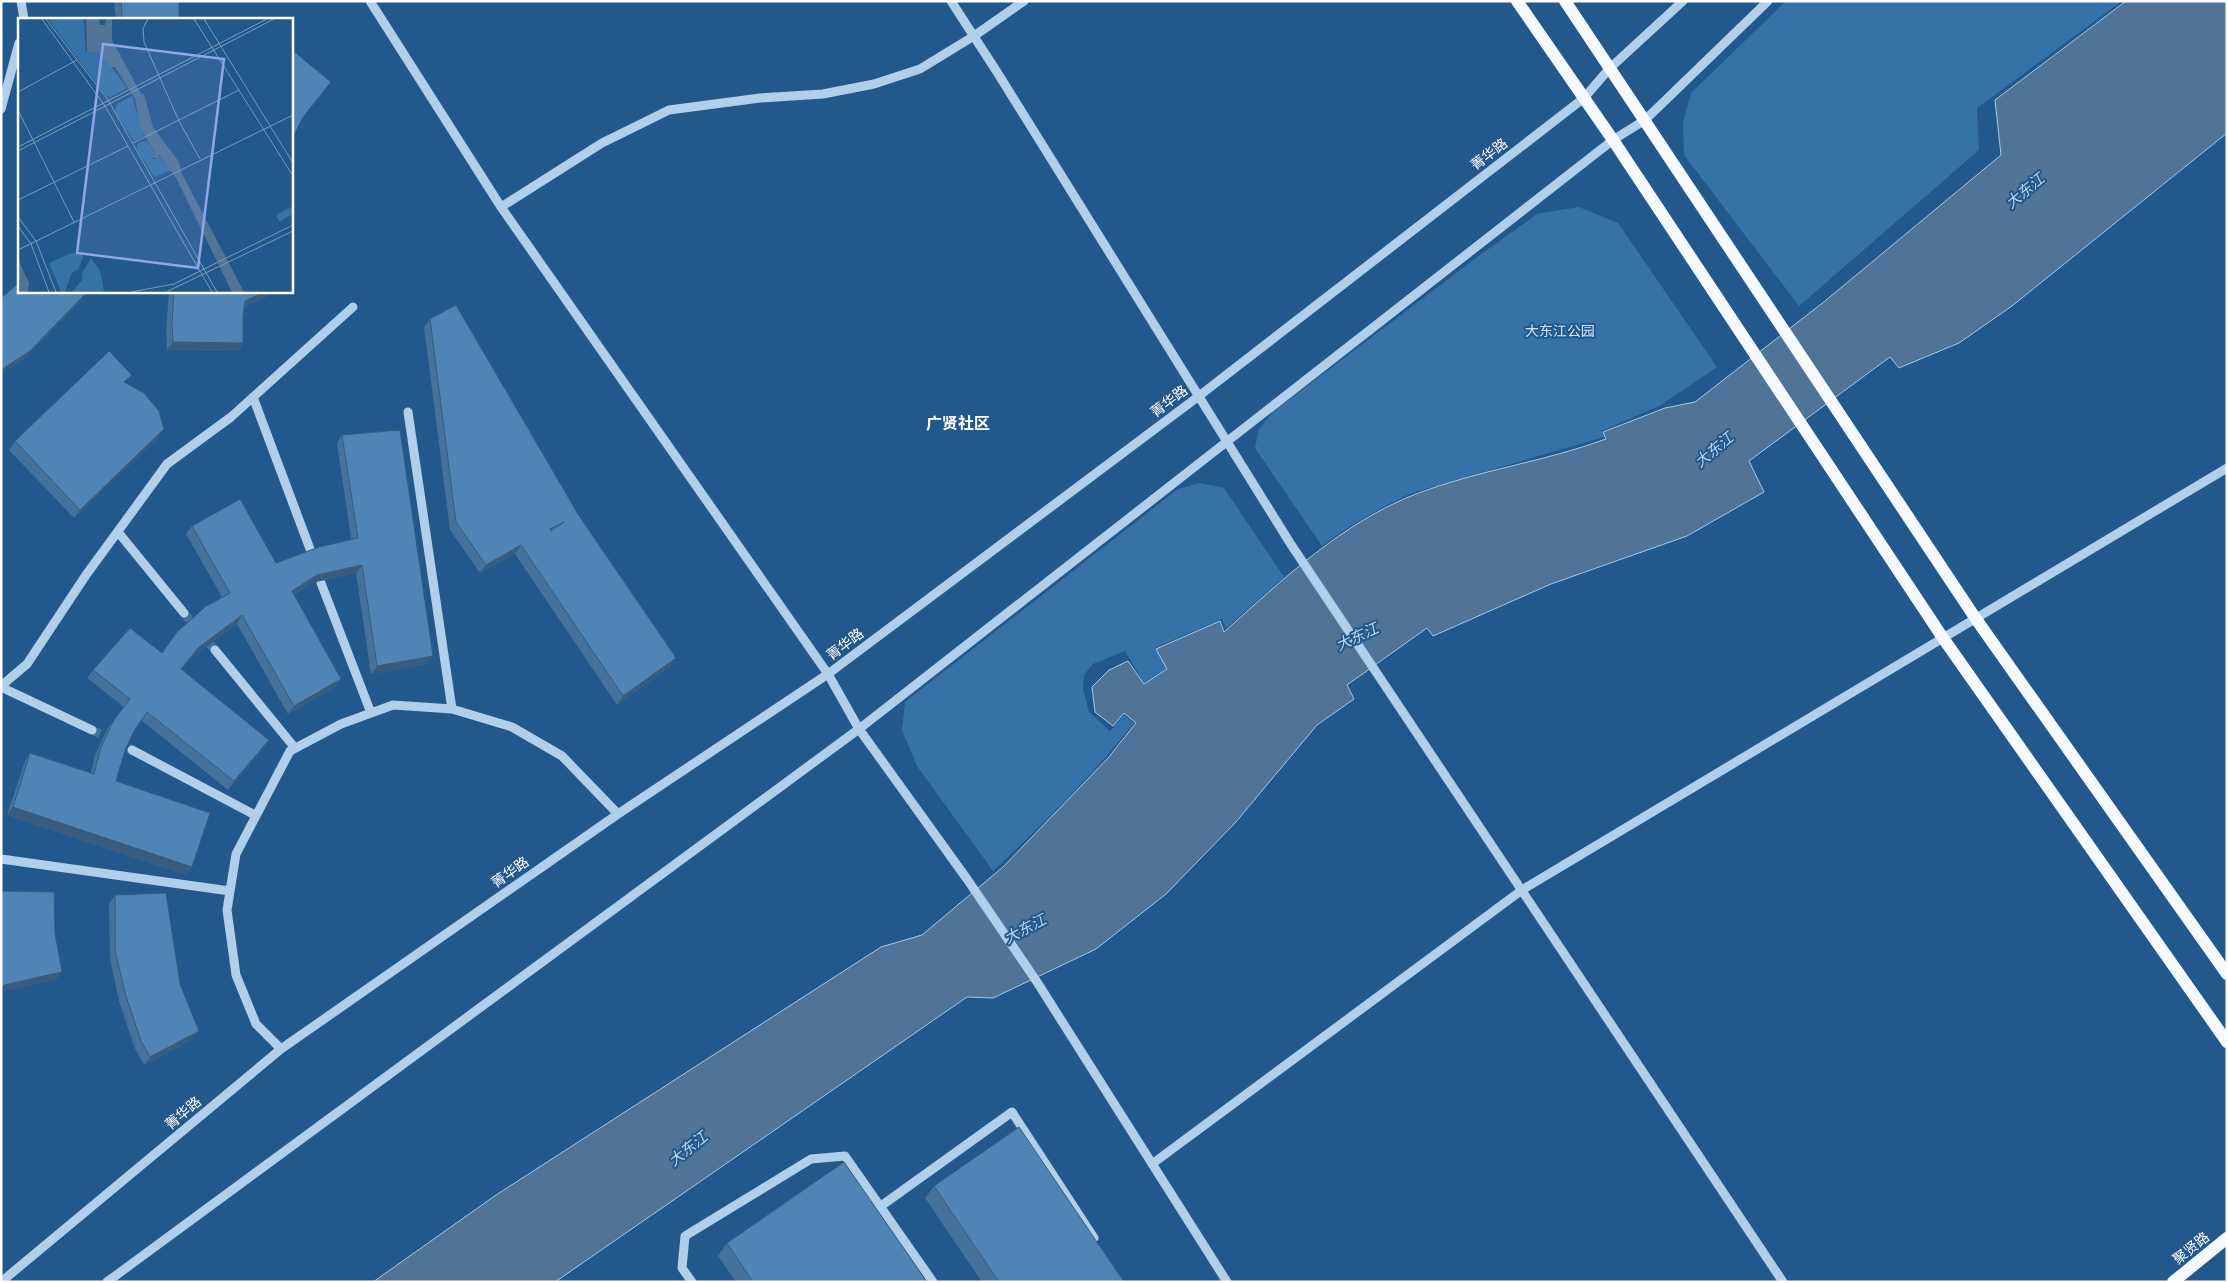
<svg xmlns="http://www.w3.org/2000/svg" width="2228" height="1283" font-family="'Varela Round','Noto Sans SC',sans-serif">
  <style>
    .green { fill: #3672a8 }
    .water { fill: #4f7498; stroke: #a3caec }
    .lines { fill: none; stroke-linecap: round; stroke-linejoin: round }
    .minor-tunnel { stroke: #43719c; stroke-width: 9; stroke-dasharray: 9 4.5; stroke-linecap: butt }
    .minor { stroke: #afcfeb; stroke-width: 9 }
    .major { stroke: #f4f9fe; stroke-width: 12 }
    .wall { fill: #44729b }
    .shaded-wall { fill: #375c7e }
    .building { fill: #4f84b4; stroke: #375c7e; fill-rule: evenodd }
    .labels { text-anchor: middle; stroke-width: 4; stroke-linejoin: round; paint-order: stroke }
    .street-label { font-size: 14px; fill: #fff; stroke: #22588b }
    .park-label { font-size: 14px; fill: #d4e7f8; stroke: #22588b }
    .water-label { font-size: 15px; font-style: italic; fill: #bbd8f2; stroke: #22588b }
    .quarter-label { font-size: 16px; font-weight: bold; fill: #fff; stroke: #22588b }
    .inset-road { fill: none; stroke: #7a9bb9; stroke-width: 1 }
    .view { fill: #8ea6ec; fill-opacity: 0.15; stroke: #8ea6ec; stroke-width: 2.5 }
    .inset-edge { fill: none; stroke: #fff; stroke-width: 2.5 }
  </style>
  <rect width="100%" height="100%" fill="#22588b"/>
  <!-- green -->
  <path class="green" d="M1786,1H2122L1977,108L1979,150L1799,306L1684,155L1683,123L1691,93Z
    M1579,207L1618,223L1717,367L1661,405L1602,431L1604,437L1412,493C1379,508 1350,525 1322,546L1255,448L1259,429L1273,412L1480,255L1537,214Z
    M1200,483L1224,488L1284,577L1226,628L1222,619L1155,648L1167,668L1144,683L1125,651L1093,664L1084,675L1083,689L1089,712L1110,731L1124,715L1134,723C1091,777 1043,824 993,871L917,766L902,730L905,702L1178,489Z"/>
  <!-- water -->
  <path class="water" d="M2126,1H2227V133L2012,306L1959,343L1899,368L1890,357L1749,461L1764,492L1687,536L1551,584L1433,636L1427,628L1347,685L1354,699L1317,725L1235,823L1166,894L1096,949L993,998L967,997L555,1282H373L496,1195L881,947L922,935L1003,867L1108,758L1136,723L1124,713L1113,726L1095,712L1092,687L1109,670L1128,661L1144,684L1167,669L1156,649L1220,621L1224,632C1282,580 1343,522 1416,494C1478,470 1544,462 1606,439L1603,432L1665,408L1695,402L1825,301L2001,155L1995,100Z"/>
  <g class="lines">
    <!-- minor-tunnel -->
    <path class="minor-tunnel" d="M184,613L215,650
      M92,730L132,750"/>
    <!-- minor -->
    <path class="minor" d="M21,1L24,19
      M370,1L501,207L828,674L859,729L967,879L1037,982L1227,1282
      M951,1L997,72L1290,543L1783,1282
      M1,109L19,43
      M501,207L602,143L669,110L760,98L823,94L874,84L920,69L974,36L1024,1
      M253,397L310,549
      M408,412L452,709
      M118,532L184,613
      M321,583L371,713
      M215,650L295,748
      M1,686L27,664L86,575L167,464L231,417L353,307
      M1,687L92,730
      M132,750L255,815
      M1,859L230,891
      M281,1049L256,1024L236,975L227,910L236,854L290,751L341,724L393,705L452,709L512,727L562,756L618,814
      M1152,1164L1522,890L2227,468
      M881,1206L1012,1112L1094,1238
      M1,1282L281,1049L618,814L828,674L1199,396L1584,98L1609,69L1683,1
      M107,1282L859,729L1613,140L1645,120L1768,1
      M692,1282L682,1268L685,1236L811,1159L845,1156L933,1282"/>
    <!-- major -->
    <path class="major" d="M1517,1L1613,140L1943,638L2227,1042
      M1565,1L1976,619L2227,974
      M2173,1282L2227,1238"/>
  </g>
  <!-- wall -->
  <path class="wall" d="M114,1H179V19H116Z
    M169,291H270L266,297L244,307L243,316V343L238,351L167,350L166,332Z
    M430,319L578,514L670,667L617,705L515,554L480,573L450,530L424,327Z
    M126,383L158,438L74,518L9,450L15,441Z
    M342,435L428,664L371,674L356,573L311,583L294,595L341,679L335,687L288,714L237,624L193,656L182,669L263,749L228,790L141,720L134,731L125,750L116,781L186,875L7,815L25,761L30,753L91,773L95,755L108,728L124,707L87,678L93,670L162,653L222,597L186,534L192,526L276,563L351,539L337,443Z
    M115,895L180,984L193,1039L144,1065L135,1049L119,1001L110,959L109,904Z
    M934,1186L1124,1282H982L925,1198Z
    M727,1243L927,1282H736L718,1256Z"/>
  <!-- shaded-wall -->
  <path class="shaded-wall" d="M88,291L81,301L24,360L1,374V370Z
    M266,291H270L266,297L239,309L245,301Z
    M173,342L243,343L238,351L167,350Z
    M164,429L158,438L74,518L80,510Z
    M521,545L515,554L480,573L486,565Z
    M362,565L356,573L311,583L286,600L292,591L317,575Z
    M242,615L237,624L193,656L175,677L181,669L198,648Z
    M433,656L428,664L371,674L377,666Z
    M676,658L670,667L617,705L623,696Z
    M341,679L335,687L288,714L294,706Z
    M269,740L263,749L228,790L234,781Z
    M13,807L192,867L186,875L7,815Z
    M62,972L56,980L1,992V988L4,985Z
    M199,1031L193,1039L144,1065L150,1057Z"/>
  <!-- building -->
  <path class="building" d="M121,1H179V19H121L122,11Z
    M291,49L331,82L303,117L291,141Z
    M19,283V291H88L30,351L1,370V298Z
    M174,291H266L245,301L243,316V343L173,342L172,324Z
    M456,305L578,514L676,658L623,696L521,545L486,565L456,522L430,319ZM564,522L551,531L550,529Z
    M109,351L132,375L124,382L144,393L159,411L164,429L80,510L15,441Z
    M400,430L433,656L377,666L362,565L317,575L292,591L341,679L294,706L242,615L198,648L181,669L269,740L234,781L147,712L134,731L125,750L116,781L210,813L192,867L13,807L30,753L94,774L101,747L114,720L130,699L93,670L130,628L162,653L177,632L205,607L230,593L192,526L240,499L276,563L319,547L358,538L342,435Z
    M1,891L54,892L55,933L62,972L4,985L1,988Z
    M166,893L180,984L199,1031L150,1057L141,1041L125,993L115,950V895Z
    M1019,1127L1124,1282H999L934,1186Z
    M844,1162L927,1282H753L727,1243Z"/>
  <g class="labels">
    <!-- street labels -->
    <g class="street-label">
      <text transform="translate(1489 154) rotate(-38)" y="5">菁华路</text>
      <text transform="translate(1169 401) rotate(-37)" y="5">菁华路</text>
      <text transform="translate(845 644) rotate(-37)" y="5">菁华路</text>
      <text transform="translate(510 872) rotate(-35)" y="5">菁华路</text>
      <text transform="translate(183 1113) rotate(-40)" y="5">菁华路</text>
      <text transform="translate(2191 1248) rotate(-39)" y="5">聚贤路</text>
    </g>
    <!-- park labels -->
    <g class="park-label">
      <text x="1560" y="336">大东江公园</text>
    </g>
    <!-- water labels -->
    <g class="water-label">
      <text transform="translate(2025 191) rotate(-40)" y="5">大东江</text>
      <text transform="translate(1714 450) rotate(-40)" y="5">大东江</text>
      <text transform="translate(1357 637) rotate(-25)" y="5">大东江</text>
      <text transform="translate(1025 929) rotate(-28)" y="5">大东江</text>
      <text transform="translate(688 1149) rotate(-39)" y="5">大东江</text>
    </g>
    <!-- quarter labels -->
    <g class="quarter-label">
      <text x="958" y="429">广贤社区</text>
    </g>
  </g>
  <!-- overview -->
  <g transform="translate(18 18)">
    <rect width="275" height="275" fill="#22588b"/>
    <path d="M30,1H66L68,34L83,35L109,70L93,79L88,78ZM114,78L126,118L116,123L97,94L99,86ZM128,122L137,136L134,141H139L140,137L153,152L136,159L119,131V126ZM275,188V196L261,204L258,197ZM54,235L65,236V240L60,251L53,256L47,274H43L31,245ZM73,240L82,252L86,274H54L64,262V255Z" fill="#3672a8"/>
    <path d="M68,1H81L82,7H87L88,1H94V22L123,76H126L135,109L161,144L164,156L226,274H214L158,160L141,137L139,141L135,139L137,136L123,111L117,81L97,49H92L83,35L69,34ZM0,241L11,265L10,274H2Z" fill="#4f7498"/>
    <path class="inset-road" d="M24,1L87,88L194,274M28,1L90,82L199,274M130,1L125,10L126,24L161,103L182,141M176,1L275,158M186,1L275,145M0,74L59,42M0,92L56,204M115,125L221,72M0,129L249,1M0,133L256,1M0,182L110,128M0,199L18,223L38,274M0,208L13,226L31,274M0,232L275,97M113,274L156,266L275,207M148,274L275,213"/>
    <path class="view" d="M85,26L206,41L180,250L59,235Z"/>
    <rect width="275" height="275" class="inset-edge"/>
  </g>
  <!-- border -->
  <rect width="2228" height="1283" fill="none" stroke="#ffffff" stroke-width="5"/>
</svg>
